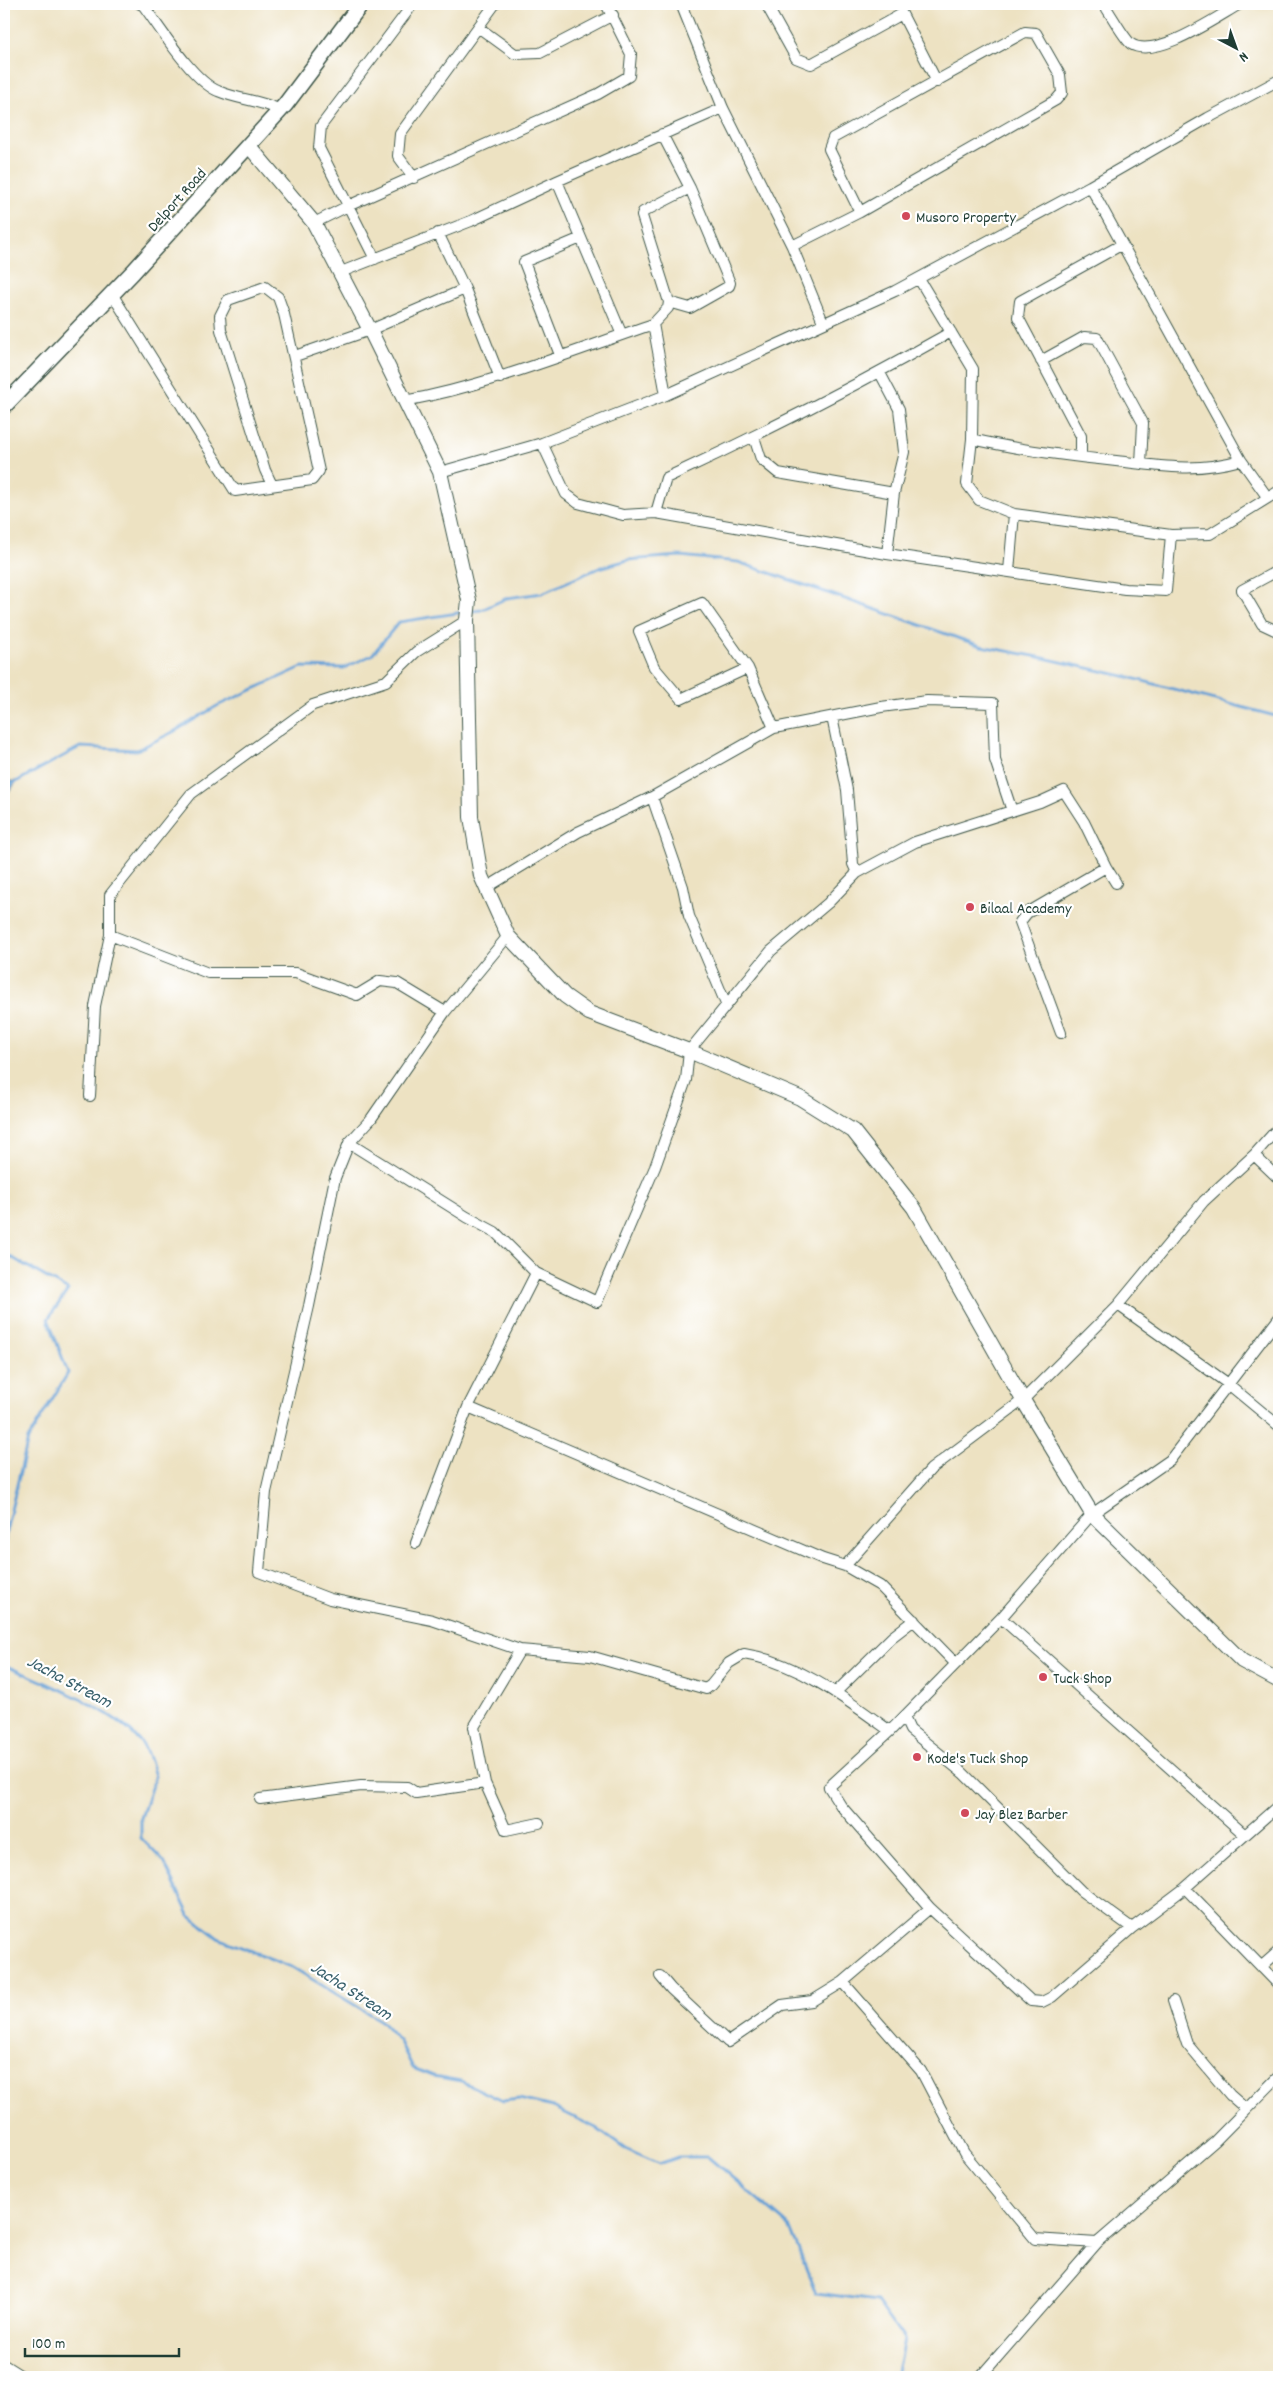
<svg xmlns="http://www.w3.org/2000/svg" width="1283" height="2381" font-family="Dekko,sans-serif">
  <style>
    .water { fill: #66a0d5; stroke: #426e84 }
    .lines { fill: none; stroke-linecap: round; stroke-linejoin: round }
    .stream { stroke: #66a0d5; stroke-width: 3 }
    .minor-casing { stroke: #3e5649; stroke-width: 12 }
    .tertiary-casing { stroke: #3e5649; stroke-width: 16 }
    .secondary-casing { stroke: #3e5649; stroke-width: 18 }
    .minor { stroke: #fff; stroke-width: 10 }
    .tertiary { stroke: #fff; stroke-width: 14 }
    .secondary { stroke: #fff; stroke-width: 15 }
    .poi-dot { fill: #d1495b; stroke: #fff; stroke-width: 2 }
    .labels { text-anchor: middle; stroke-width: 4.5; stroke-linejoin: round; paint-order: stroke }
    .street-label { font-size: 16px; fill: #1f3d34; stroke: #fff }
    .poi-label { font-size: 16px; fill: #1f3d34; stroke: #fff; text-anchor: start }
    .water-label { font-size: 18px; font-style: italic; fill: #38606c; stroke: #fff }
  </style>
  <rect width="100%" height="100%" fill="#fff"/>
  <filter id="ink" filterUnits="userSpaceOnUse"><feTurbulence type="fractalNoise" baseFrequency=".02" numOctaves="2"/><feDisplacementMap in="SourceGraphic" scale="10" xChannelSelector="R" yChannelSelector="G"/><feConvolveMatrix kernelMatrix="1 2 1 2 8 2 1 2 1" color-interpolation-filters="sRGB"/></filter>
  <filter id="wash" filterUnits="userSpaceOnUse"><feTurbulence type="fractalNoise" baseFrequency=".0096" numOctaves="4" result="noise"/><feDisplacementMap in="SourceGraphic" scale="20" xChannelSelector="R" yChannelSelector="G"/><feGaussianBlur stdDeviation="1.12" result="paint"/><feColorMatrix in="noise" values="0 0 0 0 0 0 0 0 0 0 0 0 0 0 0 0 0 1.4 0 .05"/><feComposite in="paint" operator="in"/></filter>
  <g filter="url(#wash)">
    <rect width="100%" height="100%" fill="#ede2c2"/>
    <!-- water -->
    <path class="water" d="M4,781H17L4,800Z"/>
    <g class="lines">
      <!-- stream -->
      <path class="stream" d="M473,611L481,610L507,598L542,593L599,568L628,560L680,556L738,562L981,646L1039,657L1128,677L1279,717
        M14,783L80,747L137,750L175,731L217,706L302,667L344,668L372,655L399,622L464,612
        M4,1253L68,1290L48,1319L68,1373L28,1439L6,1531L4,1551
        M4,1662L6,1666C44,1682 122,1712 144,1747C149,1756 152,1767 155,1776L141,1818V1838L164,1862L189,1915L218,1938L292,1967L381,2021L400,2042L413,2068L433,2076L461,2081L503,2101L519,2099L553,2107L596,2128L625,2149L659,2164L679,2157H708L789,2226L816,2293L877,2301L904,2339L896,2377"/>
    </g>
  </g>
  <g filter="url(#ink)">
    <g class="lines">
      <defs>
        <path id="minor" d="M140,4L143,5C160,28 193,81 218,91C239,100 260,100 280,110
          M681,4L723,108L792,246L823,322
          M766,4L796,58L811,64L902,14L937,82
          M1106,4L1107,9C1113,18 1124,38 1131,44C1156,60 1218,16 1240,4
          M478,27L515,54L540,53L613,15
          M662,134L690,188L730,283L729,286L690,308L669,302
          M414,178L398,156L400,134L495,4
          M557,181L622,335
          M1090,186L1241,460L1268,498
          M314,223L348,206L598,94L629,76L631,54L606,4
          M438,233L465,289L500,378
          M792,246L860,212L1056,100L1062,93L1060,75L1036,33L1025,32L833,138L829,149L860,212
          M375,259L319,148L321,126L413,4
          M341,272L471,221L557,181L723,108
          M919,279L973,369L972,439L967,484L979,500L1014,514L1171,535L1210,534L1279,491
          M112,294L235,491L312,480L319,471L284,314L278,297L265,287L228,300L220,316L221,330L265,470L272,485
          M653,324L666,395
          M560,355L524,262L581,238
          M295,356L370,330L465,289
          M1041,361L1084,337L1097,338L1143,423L1141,464
          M880,373L899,409L904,452L894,493L887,554
          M404,401C490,385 571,352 653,324L668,308L669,302L642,216L643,212L690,188
          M754,437L761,459L778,473L894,493
          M972,439C1019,450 1067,456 1116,461C1164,466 1193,473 1241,460
          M542,443L566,494L578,503L623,515L656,513L887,554L1125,589L1166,591L1171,535
          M1081,457V436L1018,317L1020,301L1121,245
          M440,472L542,443L666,395L895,291L1090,186L1208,118L1279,80
          M656,513L666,478C763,433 858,385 951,332
          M1279,570L1242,590L1262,624L1279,632
          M1009,571L1014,514
          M748,668L681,699L654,667L639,631L702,603L748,668L774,728
          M832,717L847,790L853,864L857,873
          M1106,867L1116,883
          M486,888L578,832L652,797
          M508,936L445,1012L371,1119L349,1143L335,1178L309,1306L266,1492L259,1572L330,1599L432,1620L520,1650L590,1656L706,1689L711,1685L729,1663L744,1654C799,1663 846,1699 890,1731
          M726,1004L689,916L683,887L652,797L774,728L881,707L927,701L993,703L995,760L1012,811
          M445,1012L397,983L380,981L357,995L296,973H208L110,935V895L191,794L313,705L386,681L416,652L467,620
          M90,1096L95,1006L110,935
          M349,1143L467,1217L495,1232L536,1273L597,1302L655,1167L686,1080L689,1051L771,951L828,903L857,873L915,842L1040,802L1064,791L1084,822L1106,867L1027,913L1020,922L1061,1033
          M1254,1155L1279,1179
          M1118,1305L1227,1383L1279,1426
          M1279,1318L1170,1460L1092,1514L1001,1618L890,1731L829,1787L841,1806L930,1908L1031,2001L1042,2002L1052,1997L1132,1928L1185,1888L1279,1805
          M468,1407L823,1559L845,1566L880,1586L955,1663
          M416,1543L468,1407L536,1273
          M845,1566L931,1469L1023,1400L1118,1305L1204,1201L1254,1155L1279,1127
          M1001,1618L1245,1835
          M520,1650L474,1727L485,1783L506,1830L539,1823
          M836,1692L892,1637L914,1620
          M904,1717L910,1730L963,1773L1081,1891L1132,1928
          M260,1799L361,1786L407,1787L416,1793L485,1783
          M1185,1888L1279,1985
          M1262,1966L1279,1951
          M660,1976L671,1989L728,2042L782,2005L812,2001L843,1982L930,1908
          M843,1982L921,2071L964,2153L1035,2239L1097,2243
          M1173,2001L1187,2044L1230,2095L1246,2109
          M4,2365L23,2377
          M980,2377L1097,2243L1215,2141L1279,2076"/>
        <path id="tertiary" d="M249,146L314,223L370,330L440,472L469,600L467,620L471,817L481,876L508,936L565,996L589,1013L689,1051L800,1098L853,1131L914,1208L1023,1400L1092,1514L1242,1661L1279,1681"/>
        <path id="secondary" d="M4,406L133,272L285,105L361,4"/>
      </defs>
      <!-- minor casing -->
      <use href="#minor" class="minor-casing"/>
      <!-- tertiary casing -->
      <use href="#tertiary" class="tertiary-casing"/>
      <!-- secondary casing -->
      <use href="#secondary" class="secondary-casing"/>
      <!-- minor -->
      <use href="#minor" class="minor"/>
      <!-- tertiary -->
      <use href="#tertiary" class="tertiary"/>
      <!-- secondary -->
      <use href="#secondary" class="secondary"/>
    </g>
  </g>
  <!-- markers -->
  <g class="poi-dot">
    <circle cx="906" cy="216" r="5"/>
    <circle cx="970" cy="907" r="5"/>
    <circle cx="1043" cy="1677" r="5"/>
    <circle cx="917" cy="1757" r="5"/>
    <circle cx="965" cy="1813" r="5"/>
  </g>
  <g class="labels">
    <!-- street labels -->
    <g class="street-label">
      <text transform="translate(176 199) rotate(-48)" y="6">Delport Road</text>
    </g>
    <!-- poi labels -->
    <g class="poi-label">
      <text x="916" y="222">Musoro Property</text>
      <text x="980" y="913">Bilaal Academy</text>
      <text x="1053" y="1683">Tuck Shop</text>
      <text x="927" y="1763">Kode's Tuck Shop</text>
      <text x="975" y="1819">Jay Blez Barber</text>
    </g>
    <!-- water labels -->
    <g class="water-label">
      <text transform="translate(70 1681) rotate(28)" y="6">Jacha Stream</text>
      <text transform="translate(352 1990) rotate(33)" y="6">Jacha Stream</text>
    </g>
  </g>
  <!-- margin -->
  <rect width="1283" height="2381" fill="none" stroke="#fff" stroke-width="20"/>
  <!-- north arrow -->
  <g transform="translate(1236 48) rotate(139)" stroke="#ffffff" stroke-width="4" paint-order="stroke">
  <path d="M0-4L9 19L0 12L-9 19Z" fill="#1f3d34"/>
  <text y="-8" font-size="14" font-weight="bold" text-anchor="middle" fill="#1f3d34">N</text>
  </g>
  <!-- scale -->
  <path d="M25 2348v8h154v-8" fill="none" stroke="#1f3d34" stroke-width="2.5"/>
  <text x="32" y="2348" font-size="15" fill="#1f3d34" stroke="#ffffff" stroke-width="4" paint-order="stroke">100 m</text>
</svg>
